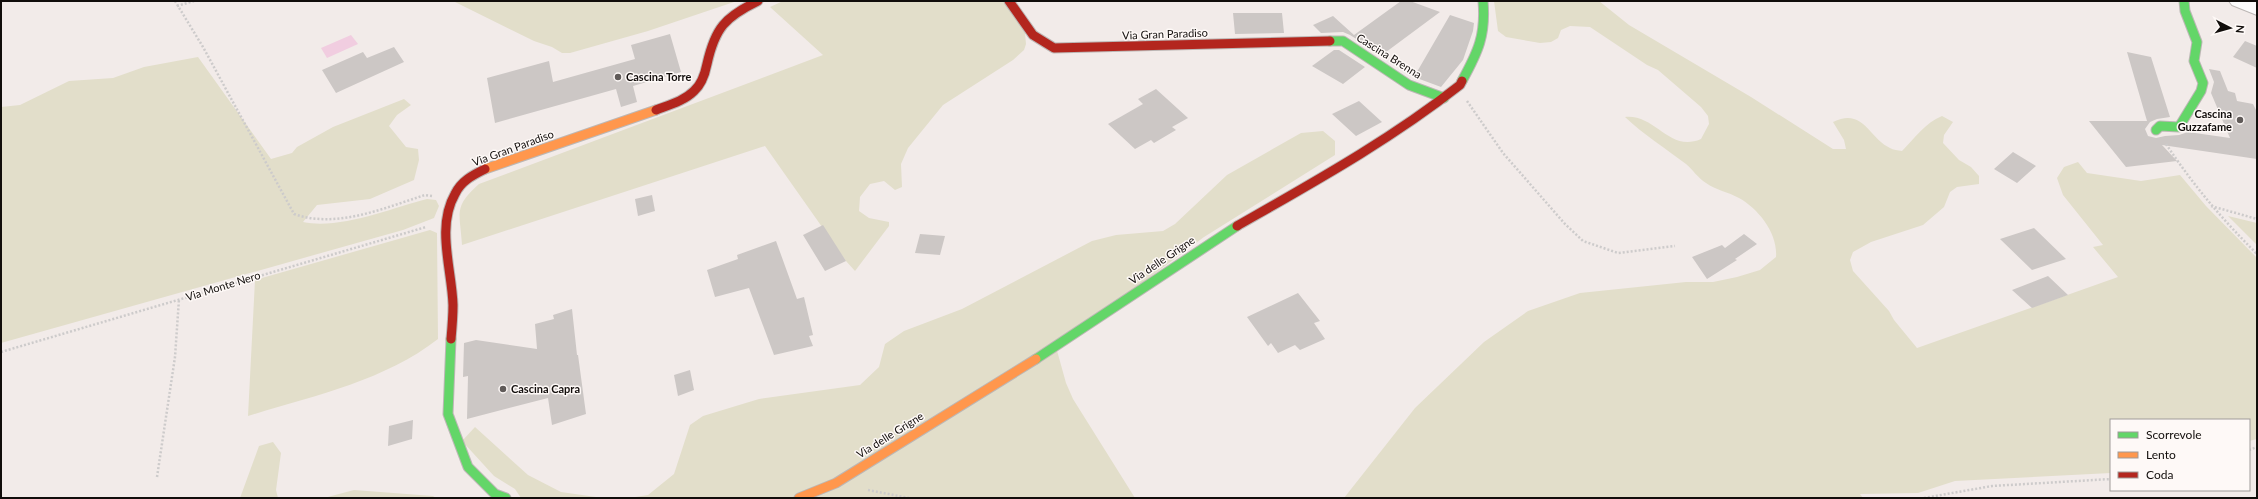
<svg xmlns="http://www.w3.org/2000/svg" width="2258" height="499" font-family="Lato,sans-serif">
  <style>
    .green { fill: #e2deca }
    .water { fill: #f1cde0 }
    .building { fill: #ccc7c5 }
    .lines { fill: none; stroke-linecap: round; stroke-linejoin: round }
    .street-casing { stroke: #bcb7b5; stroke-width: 2 }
    .fast-casing { stroke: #bcb7b5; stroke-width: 11 }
    .slow-casing { stroke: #bcb7b5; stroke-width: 11 }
    .jam-casing { stroke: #bcb7b5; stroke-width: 11 }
    .path { stroke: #cdcbcb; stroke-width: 2.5; stroke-dasharray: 2 2; stroke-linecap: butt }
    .street { fill: #fdfcfc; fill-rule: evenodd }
    .fast { stroke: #63d668; stroke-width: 9 }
    .slow { stroke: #ff974d; stroke-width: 9 }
    .jam { stroke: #b3261e; stroke-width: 9 }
    .poi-dot { fill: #605b59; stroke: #fef9f7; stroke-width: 1.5 }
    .labels { text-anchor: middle; stroke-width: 3; stroke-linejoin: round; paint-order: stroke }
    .street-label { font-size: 11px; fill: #110d0b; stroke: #fef9f7 }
    .poi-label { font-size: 11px; font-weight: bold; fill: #110d0b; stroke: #fef9f7; text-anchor: start }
  </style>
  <rect width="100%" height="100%" fill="#f2ebe9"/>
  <!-- green -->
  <path class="green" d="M453,1H737L648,31L570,53H562L552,47L534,41Z
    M783,1H1007L1025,33L1026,44L1024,50L1013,60L943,105L908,148L901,164L902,187L895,190L884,181L870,184L860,197L859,211L869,218L889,222V226L855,271L846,261L765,146L462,245C460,213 453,207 479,184L823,55L770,7Z
    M1494,1H1599L1629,25L1751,97L1833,149H1846L1844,140L1833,122C1863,107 1869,138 1890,148C1893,150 1898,150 1902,151C1915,138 1925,123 1942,116L1953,122L1944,135L1943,143L1959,160L1971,167L1979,176V184L1957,187L1950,192L1944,207L1923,225L1871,242L1853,252L1850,260L1853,271L1889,311L1894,320L1917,348L2118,277L2093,247L2103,245L2063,195L2057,178L2064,167L2078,162L2087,173L2141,181L2180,175L2206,206L2257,258V439L2249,441V420H2111V473L1955,481L1918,493L1860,494L1863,498H1344L1415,408L1484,342L1528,311L1580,293L1686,282H1713L1737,277L1760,270L1776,257C1778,234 1759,209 1739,198C1728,192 1716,190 1706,183C1698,178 1693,170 1686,164C1665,148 1644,135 1625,117C1656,114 1669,153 1701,139L1709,124L1708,116L1701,107L1658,70L1647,65L1590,27L1570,26L1561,30L1558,38L1551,42L1540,43L1506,37L1498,31Z
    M198,57L271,159L292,153L297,147L333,127L404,99L411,105L397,115L389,126L406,147L418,149L419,160L414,180L370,199L317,205L303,222C339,230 392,208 427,199L436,200L439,206L434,218L403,230L1,343V107L20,105L69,81L113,78L144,67Z
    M1323,131L1335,141V155L1204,237L1056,347L1066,383L1073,399L1135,498H629L648,495L674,474L690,425L703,416L759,399L860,385L879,367L885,344L904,331L962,309L1092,241L1116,235L1163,231L1175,224L1227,175L1301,133Z
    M2228,216L2257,223V245Z
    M430,230L437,233L438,339C384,381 313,396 248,416L255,280Z
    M475,427L528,475L561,492L603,498H521L515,489L494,476L462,441Z
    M273,442L281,453L276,490L278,498H240L259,446Z
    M354,490L433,496L436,498H324Z"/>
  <!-- water -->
  <path class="water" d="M351,35L358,44L327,58L321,48Z"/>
  <!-- building -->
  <path class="building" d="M1401,1H1410L1440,12L1382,55L1350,35L1343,32L1321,33L1313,25L1333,16L1354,35Z
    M1233,13H1282L1284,33L1235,34Z
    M1450,15L1474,23L1473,31L1463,60L1441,87L1414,77Z
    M670,34L681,72L633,86L637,102L621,107L616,89L495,123L487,78L549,61L553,82L635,59L631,45Z
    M2245,41L2257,46V68L2233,57Z
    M394,47L404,62L336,93L322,70L363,52L367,58Z
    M1334,50H1339L1365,67L1343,84L1312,66Z
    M2127,52L2151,57L2170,117L2157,119L2150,122L2145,129L2148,136L2156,138L2165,136L2179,135L2188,132L2230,138L2211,93L2214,82L2209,69L2220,71L2228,91L2235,93L2237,101L2253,104L2257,112V159L2162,145L2177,161L2126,167L2089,121H2147Z
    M1156,89L1188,118L1172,127L1176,130L1154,143L1151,140L1135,149L1108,124L1143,104L1138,99Z
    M1359,101L1382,122L1356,136L1332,114Z
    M2013,152L2036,166L2017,183L1994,169Z
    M652,195L655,211L638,216L635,199Z
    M823,225L846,261L825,271L803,235Z
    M2034,228L2066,259L2032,270L2000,239Z
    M920,234L945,236L940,255L915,253Z
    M1744,234L1757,244L1735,259L1737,260L1707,279L1692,257L1722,245L1725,248Z
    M776,241L797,299L804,297L813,335L809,336L813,346L774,355L749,288L715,297L707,270L738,259L737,255Z
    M2048,276L2068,295L2032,308L2012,290Z
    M1298,293L1320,321L1314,323L1325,339L1300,350L1295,345L1278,353L1271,343L1268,346L1247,317Z
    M572,309L577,355H578L586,414L552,425L548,398L467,419L468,376L463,377L464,343L476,340L537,349L535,324L554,319L553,315Z
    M690,370L694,390L678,396L674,375Z
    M413,420L412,439L388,446L389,426Z"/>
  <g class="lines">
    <defs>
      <path id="street" d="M2229,1L2257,2V15L2232,5Z"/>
      <path id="fast" d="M1330,41H1343L1409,85L1444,98
        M1462,81C1478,52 1486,35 1483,1
        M2156,130L2160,126L2179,127L2201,91L2203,83L2194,61L2197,42L2185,11L2184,1
        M451,339L448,414L468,467L495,494L506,498
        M1036,359L1237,226"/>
      <path id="slow" d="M485,169L656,110
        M799,498L836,483L1036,359"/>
      <path id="jam" d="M1009,1L1033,35L1054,48L1330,41
        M656,110C669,105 684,101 694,91C702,84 705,74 707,64C715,28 725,17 758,1
        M1237,226C1314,182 1390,140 1460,85L1462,81
        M451,339C452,328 453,317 453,305C452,270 436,227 455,194C461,181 473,175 485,169"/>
    </defs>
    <!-- street casing -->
    <use href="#street" class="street-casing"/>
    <!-- fast casing -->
    <use href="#fast" class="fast-casing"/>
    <!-- slow casing -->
    <use href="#slow" class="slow-casing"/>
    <!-- jam casing -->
    <use href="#jam" class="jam-casing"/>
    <!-- path -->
    <path class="path" d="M175,1L203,47L294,214C337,229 384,208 425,195L432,196
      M177,6L194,1
      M1467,101L1503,153L1565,224L1583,241L1618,253L1675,246
      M2166,144C2194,186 2221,218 2257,254
      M2211,206L2257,219
      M1,352L426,227
      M2249,450L2257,447
      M157,477L175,357L179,299
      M868,490L909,498
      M1924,498L1992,486L2111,479"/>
    <!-- street -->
    <use href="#street" class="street"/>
    <!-- fast -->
    <use href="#fast" class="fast"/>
    <!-- slow -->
    <use href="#slow" class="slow"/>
    <!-- jam -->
    <use href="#jam" class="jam"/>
  </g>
  <!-- markers -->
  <g class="poi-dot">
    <circle cx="618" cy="77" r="4"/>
    <circle cx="2240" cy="120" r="4"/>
    <circle cx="503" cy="389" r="4"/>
  </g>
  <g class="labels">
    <!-- street labels -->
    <g class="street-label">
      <text transform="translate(1165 34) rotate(-2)" y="4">Via Gran Paradiso</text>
      <text transform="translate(1389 56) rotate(32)" y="4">Cascina Brenna</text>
      <text transform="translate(513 148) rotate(-20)" y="4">Via Gran Paradiso</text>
      <text transform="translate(1162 260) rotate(-34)" y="4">Via delle Grigne</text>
      <text transform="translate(223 286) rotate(-17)" y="4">Via Monte Nero</text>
      <text transform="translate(890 435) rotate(-32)" y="4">Via delle Grigne</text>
    </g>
    <!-- poi labels -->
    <g class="poi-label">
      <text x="626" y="81">Cascina Torre</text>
      <text x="2232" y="118" text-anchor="end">Cascina<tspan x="2232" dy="13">Guzzafame</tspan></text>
      <text x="511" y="393">Cascina Capra</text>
    </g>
  </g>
  <!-- border -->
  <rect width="2258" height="499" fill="none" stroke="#110d0b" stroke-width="4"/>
  <!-- legend -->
  <rect x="2110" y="419" width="140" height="72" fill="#fef9f7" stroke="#9f9b99"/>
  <rect x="2118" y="432" width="20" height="6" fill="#63d668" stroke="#9f9b99"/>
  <text x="2146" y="439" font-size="12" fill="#110d0b">Scorrevole</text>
  <rect x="2118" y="452" width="20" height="6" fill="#ff974d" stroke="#9f9b99"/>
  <text x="2146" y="459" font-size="12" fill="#110d0b">Lento</text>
  <rect x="2118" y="472" width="20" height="6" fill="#b3261e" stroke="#9f9b99"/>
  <text x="2146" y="479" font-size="12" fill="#110d0b">Coda</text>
  <!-- north arrow -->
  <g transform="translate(2230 28) rotate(96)" stroke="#fef9f7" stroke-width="3" paint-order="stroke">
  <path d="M0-3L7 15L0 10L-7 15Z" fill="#110d0b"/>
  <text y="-6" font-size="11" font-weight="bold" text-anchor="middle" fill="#110d0b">N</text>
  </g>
</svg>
